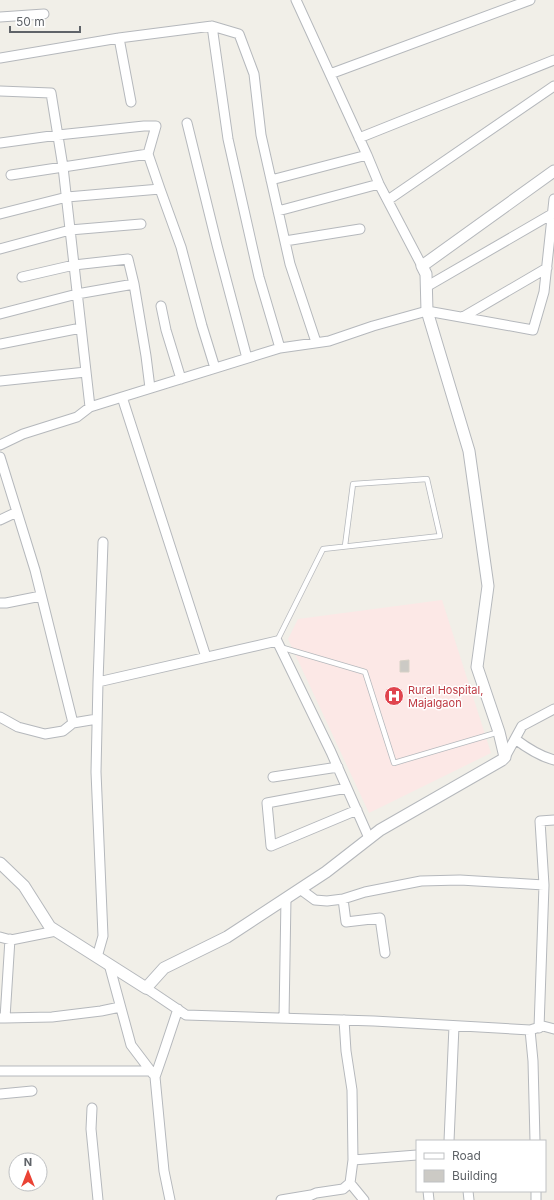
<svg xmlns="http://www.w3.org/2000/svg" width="554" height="1200" font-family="Inter,sans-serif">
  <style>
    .medical { fill: #fce8e6 }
    .building { fill: #cccac5; stroke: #d6d1c6 }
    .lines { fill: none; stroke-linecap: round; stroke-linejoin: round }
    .service-casing { stroke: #b5b8bc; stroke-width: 6 }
    .minor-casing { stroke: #b5b8bc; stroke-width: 11 }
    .tertiary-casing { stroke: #b5b8bc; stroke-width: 13 }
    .service { stroke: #fff; stroke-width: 4.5 }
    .minor { stroke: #fff; stroke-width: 9 }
    .tertiary { stroke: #fff; stroke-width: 11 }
    .labels { text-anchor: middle; stroke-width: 3; stroke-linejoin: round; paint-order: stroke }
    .health-label { font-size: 11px; fill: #be3a42; stroke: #fff; text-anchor: start }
  </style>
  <rect width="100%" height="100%" fill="#f1efe8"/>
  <!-- medical -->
  <path class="medical" d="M442,600L491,753L369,813L288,639L298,619Z"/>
  <!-- building -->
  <path class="building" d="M409,660V672H400V661Z"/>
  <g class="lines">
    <defs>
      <path id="service" d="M277,641L323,549L440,536L427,479L353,484L345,546
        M280,647L365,672L394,763L499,732"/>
      <path id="minor" d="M296,0L367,155L379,184L422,266
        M0,17L44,14
        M212,26L228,139L259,277L280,348
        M119,38L131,102
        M0,58L119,38L212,26L239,34L254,74L261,135L290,264L316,342
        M330,74L530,0
        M0,91L51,93L63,167L90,407
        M187,123L217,245L247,358
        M359,138L554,60
        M0,143L58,135L144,126H156L148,154L160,189L181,247L202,326L215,368
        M11,175L148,154
        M271,180L367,155
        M388,200L554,86
        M278,211L379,184
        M0,214L67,197L160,189
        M285,241L360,229
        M0,249L70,230L141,224
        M22,277L74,265L128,259L134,284
        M426,287L552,214
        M161,306L166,330L181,379
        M0,314L77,294L134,284L146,356L150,388
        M463,317L547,268
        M0,344L81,328
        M0,381L86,372
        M122,397L206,657
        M0,445L23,434L77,417L90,407L280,348L329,341L373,326L427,311L533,330L544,292L554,199
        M0,457L35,570L73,723
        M0,520L17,512
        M0,603H6L41,596
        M98,682L277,641L331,752L369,838
        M0,717L18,727L45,734L63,731L73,723L97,719
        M515,739C527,748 539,756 554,760
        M505,757L522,726L554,709
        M273,777L338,767
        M347,788L267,803L271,846L357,810
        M300,889L315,900L327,901L343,899L365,892L421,881L460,880L544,885
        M343,899L346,922L380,918L385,953
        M0,937L11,940L56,931
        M97,957L103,936L96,772L98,682L103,542
        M109,964L131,1045L153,1074
        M146,988L186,1015L374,1021L530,1030L543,1026L554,1029
        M0,1018H5L52,1017L101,1011L120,1007
        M5,1018L10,939
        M284,1018L286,898
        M539,1028L544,885L540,821L554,820
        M530,1030L533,1061L535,1141
        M0,1071H150
        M0,1094L32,1091
        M92,1108L91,1129L98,1200
        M449,1141L454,1026
        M353,1160L417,1155
        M350,1183L364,1200
        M428,1191L429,1200
        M468,1191L469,1200
        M536,1191V1200
        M170,1200L164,1171L155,1077L164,1051L178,1009
        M281,1200L311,1195
        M307,1200V1197L316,1193L343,1189L350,1183L353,1160L352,1090L346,1051L344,1020"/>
      <path id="tertiary" d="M0,863L24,886L50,927L146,988L164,968L227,937L326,872L380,830L502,760L505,757L499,732L477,667L488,586L469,451L427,311L426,274L422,266L554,171"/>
    </defs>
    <!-- service casing -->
    <use href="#service" class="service-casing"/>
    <!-- minor casing -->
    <use href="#minor" class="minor-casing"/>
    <!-- tertiary casing -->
    <use href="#tertiary" class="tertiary-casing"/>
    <!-- service -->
    <use href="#service" class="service"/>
    <!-- minor -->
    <use href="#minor" class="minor"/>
    <!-- tertiary -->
    <use href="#tertiary" class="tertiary"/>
  </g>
  <!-- icons -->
  <defs>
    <symbol id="hospital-disc" viewBox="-11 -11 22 22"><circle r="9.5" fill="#e0444e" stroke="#fff"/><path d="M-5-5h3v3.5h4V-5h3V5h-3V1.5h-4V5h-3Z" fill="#fff"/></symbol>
  </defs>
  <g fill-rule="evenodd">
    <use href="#hospital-disc" x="383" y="685" width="22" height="22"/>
  </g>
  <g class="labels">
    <!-- health labels -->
    <g class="health-label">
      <text x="408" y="694">Rural Hospital,<tspan x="408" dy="13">Majalgaon</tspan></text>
    </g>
  </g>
  <!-- legend -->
  <rect x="416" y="1140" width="130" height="52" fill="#ffffff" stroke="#bfc1c3"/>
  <rect x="424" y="1153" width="20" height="6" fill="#ffffff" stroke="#bfc1c3"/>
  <text x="452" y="1160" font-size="12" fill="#5f6368">Road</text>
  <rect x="424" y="1170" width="20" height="12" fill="#cccac5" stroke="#bfc1c3"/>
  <text x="452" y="1180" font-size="12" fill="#5f6368">Building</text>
  <!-- north arrow -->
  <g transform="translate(28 1172)"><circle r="19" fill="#ffffff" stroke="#bfc1c3"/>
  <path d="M0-3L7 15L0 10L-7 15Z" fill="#ea4335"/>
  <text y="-6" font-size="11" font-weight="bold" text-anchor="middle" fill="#5f6368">N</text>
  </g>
  <!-- scale -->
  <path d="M10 26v6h70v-6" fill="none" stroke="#5f6368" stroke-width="2"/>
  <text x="16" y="26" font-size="12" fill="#5f6368" stroke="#ffffff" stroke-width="3" paint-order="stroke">50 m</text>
</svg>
